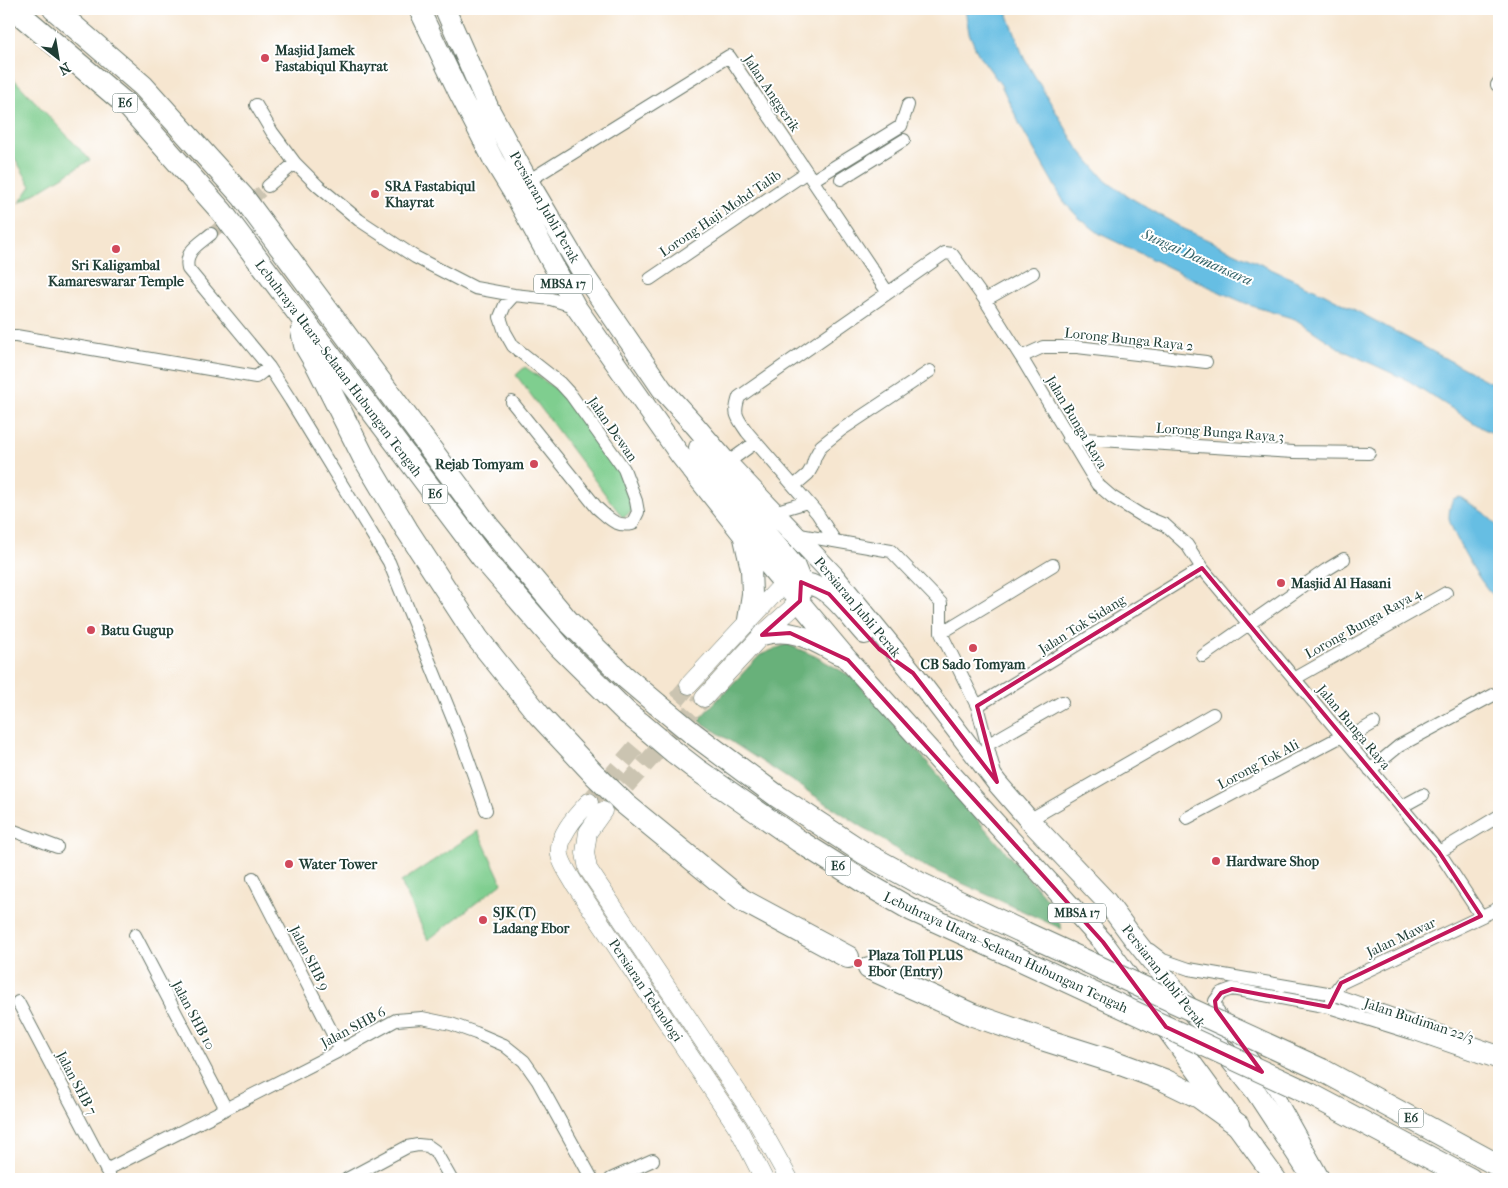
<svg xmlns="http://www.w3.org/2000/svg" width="1508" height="1188" font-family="'IM FELL French Canon',serif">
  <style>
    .green { fill: #7fce8f; stroke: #4f8662 }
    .forest { fill: #67b17a; stroke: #437757 }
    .water { fill: #66bee3; stroke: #427e8c }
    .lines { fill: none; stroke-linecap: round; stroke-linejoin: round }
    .minor-tunnel { stroke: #cbc4b1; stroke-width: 12; stroke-dasharray: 12 6; stroke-linecap: butt }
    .secondary-tunnel { stroke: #cbc4b1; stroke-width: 18; stroke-dasharray: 18 9; stroke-linecap: butt }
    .minor-casing { stroke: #6a786b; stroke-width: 14 }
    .secondary-casing { stroke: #6a786b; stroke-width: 19 }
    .primary-casing { stroke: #6a786b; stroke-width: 22 }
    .motorway-casing { stroke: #6a786b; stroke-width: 24 }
    .minor { stroke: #fff; stroke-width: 12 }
    .secondary { stroke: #fff; stroke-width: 18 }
    .primary { stroke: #fff; stroke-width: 20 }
    .motorway { stroke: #fff; stroke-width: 22 }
    .motorway-bridge-casing { stroke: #6a786b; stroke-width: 24; stroke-linecap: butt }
    .motorway-bridge { stroke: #fff; stroke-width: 22 }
    .marked { fill: none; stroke: #c2185b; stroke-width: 4; stroke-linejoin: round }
    .poi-dot { fill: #d1495b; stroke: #fff; stroke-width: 2 }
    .labels { text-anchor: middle; stroke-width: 4; stroke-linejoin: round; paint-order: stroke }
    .shield { fill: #fff; stroke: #627771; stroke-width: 1 }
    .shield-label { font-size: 12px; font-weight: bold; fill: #1f3d34 }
    .poi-label { font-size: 14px; font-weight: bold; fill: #1f3d34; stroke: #fff; text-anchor: start }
    .street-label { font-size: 14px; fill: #1f3d34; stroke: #fff }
    .water-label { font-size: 15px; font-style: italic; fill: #346469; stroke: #fff }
  </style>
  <rect width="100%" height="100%" fill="#fff"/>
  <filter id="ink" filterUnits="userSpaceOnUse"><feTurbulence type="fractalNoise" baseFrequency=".02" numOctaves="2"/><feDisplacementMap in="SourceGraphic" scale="10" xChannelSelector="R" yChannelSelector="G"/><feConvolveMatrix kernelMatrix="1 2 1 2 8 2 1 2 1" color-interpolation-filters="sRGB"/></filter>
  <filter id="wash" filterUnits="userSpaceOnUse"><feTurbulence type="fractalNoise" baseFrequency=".0096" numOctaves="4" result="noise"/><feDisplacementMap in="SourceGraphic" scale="20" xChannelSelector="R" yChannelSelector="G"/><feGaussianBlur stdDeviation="1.12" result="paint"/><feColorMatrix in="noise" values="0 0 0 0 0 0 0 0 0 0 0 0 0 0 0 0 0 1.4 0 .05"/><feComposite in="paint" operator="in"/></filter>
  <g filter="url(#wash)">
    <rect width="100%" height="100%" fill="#f6e6d0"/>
    <!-- green -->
    <path class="green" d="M9,74L90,160L19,203L31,186L9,148Z
      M525,367L566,396L624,473L632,511L623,518L516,375Z
      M478,831L502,883L428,940L401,882Z"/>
    <!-- forest -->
    <path class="forest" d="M787,644L815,656L854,678L1052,905L1062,929L918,863L698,720L760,655Z"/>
    <!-- water -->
    <path class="water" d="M965,9H1007L1008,15L1024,58L1077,147L1106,181L1126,195L1182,228L1325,294L1499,387V436L1482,428L1409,381L1342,350L1295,319L1252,306L1222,293L1100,234L1078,217L1064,202L1021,127L1001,85L977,52L969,33Z
      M1460,497L1484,513L1499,527V600C1493,596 1487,589 1483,583C1475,573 1450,529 1449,518C1449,510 1450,506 1453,499Z"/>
  </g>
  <g filter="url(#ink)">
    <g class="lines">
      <!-- minor-tunnel -->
      <path class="minor-tunnel" d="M211,234L268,186"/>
      <!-- secondary-tunnel -->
      <path class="secondary-tunnel" d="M589,802L689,685
        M608,806L704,698"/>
      <defs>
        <path id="minor" d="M1497,85L1499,82
          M256,105L272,132L295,163L318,186L359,220L415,257L475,288L514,295L551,299L576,307
          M841,179L904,140
          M813,180L901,126L908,105
          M528,181L729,56L888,293
          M268,186L295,163
          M211,234C199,244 184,251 188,269L269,367L291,401L389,562L459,734L486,810
          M650,279L807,172
          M985,300L1033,273
          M9,336H16L256,377L269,367
          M1021,357L1043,347H1077L1206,362
          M512,402L597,508C609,518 615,527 632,524L638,512L636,501L624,469L571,395L560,383L513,346L505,332L500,317L505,305L514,295
          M1068,438L1294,452L1369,453
          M727,463L756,442
          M794,486L808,474L812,467L815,457L821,446L841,430L930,371
          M774,512L807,502
          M794,534L891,551L941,603V633L977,706L995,774
          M835,541L817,513L747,432C737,417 733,415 739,397L945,253L952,254L985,300L1021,357L1097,484L1112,497L1141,515L1165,525L1187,545L1202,568L1439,852L1481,916
          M941,633L1053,565
          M1203,656L1326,570L1344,559
          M1294,679L1446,593
          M977,706L1202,568
          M1345,740L1374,723
          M987,745L1062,702
          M1370,770L1399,746L1499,692
          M1401,807L1423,795
          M1187,818L1342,736
          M1029,820L1213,714
          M9,829L57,847
          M1439,852L1499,816
          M253,878L341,1050
          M135,935L226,1109
          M1150,950L1163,960L1189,969L1333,994L1499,1052
          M1331,1000L1333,994L1341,983L1499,908
          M18,1002L111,1179
          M106,1170L341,1050L396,1020L422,1018L451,1024L476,1033L504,1045L524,1061L538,1081L592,1179
          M347,1179L407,1147L418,1145L428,1146L435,1151L451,1179
          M611,1179L653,1160
          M1324,1179L1274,1089L1216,1009L1215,1001L1221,993L1232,989L1329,1007L1412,1033L1499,1063"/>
        <path id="secondary" d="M689,685L784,583
          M704,698L762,635L800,601
          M589,802C577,815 557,835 560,855C562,865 569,874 574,883L738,1128L764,1179
          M603,811L588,832L585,853L588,869L755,1118L789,1179"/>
        <path id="primary" d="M419,9L459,93L494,161L516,197L576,307L680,455L744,536L848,660L1103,942L1276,1179
          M445,9L489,109L528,181L584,275L662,389L692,422L727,463L834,576L913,673L997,783L1029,820L1106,901L1134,939L1256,1092L1313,1179
          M699,448L723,483L795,567L801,582L800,601
          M744,538L751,569L752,594L748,620
          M790,582C826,579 843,610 865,634
          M762,635C793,627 812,640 838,654"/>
        <path id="motorway" d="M14,9L129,107L222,212L482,557L560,647L627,713L641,724
          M54,9L143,86L243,197L488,526L568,621L625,677L657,704
          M302,331L305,345L318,367L364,458L407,530L478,639L539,715L595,775L625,804L742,900L848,957
          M691,732L777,796L864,853L919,883L1025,933
          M674,752L696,769L799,841L872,887L912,910L1015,957
          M869,968L973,1015L1042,1039L1115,1062L1164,1080L1199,1097L1238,1125
          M1322,1070L1499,1166
          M1310,1094L1470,1179"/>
      </defs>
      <!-- minor casing -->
      <use href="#minor" class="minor-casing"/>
      <!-- secondary casing -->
      <use href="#secondary" class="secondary-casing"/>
      <!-- primary casing -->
      <use href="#primary" class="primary-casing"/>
      <!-- motorway casing -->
      <use href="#motorway" class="motorway-casing"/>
      <!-- minor -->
      <use href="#minor" class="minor"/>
      <!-- secondary -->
      <use href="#secondary" class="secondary"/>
      <!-- primary -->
      <use href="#primary" class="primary"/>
      <!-- motorway -->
      <use href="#motorway" class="motorway"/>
      <defs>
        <path id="motorway-bridge" d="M657,704L691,732
          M641,724L674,752
          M1025,933L1322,1070
          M1015,957L1310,1094"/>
      </defs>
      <!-- motorway-bridge casing -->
      <use href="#motorway-bridge" class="motorway-bridge-casing"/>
      <!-- motorway-bridge -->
      <use href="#motorway-bridge" class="motorway-bridge"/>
    </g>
  </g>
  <!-- marked area -->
  <path class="marked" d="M1202,568L1439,852L1481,916L1341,983L1329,1007L1232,989L1221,993L1215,1001L1216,1009L1262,1072L1166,1027L1103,942L848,660L790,633L762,635L800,601L801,582L829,594L879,649L913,673L997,782L977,706Z"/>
  <!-- markers -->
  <g class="poi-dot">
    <circle cx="265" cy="58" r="5"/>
    <circle cx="375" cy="194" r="5"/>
    <circle cx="116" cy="249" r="5"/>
    <circle cx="534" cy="464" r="5"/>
    <circle cx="1281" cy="583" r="5"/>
    <circle cx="91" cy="630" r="5"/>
    <circle cx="973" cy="648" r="5"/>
    <circle cx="1216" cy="861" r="5"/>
    <circle cx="289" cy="864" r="5"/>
    <circle cx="483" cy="920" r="5"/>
    <circle cx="858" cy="963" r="5"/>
  </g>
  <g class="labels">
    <!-- shield labels -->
    <g class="shield">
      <rect x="112.5" y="93.5" width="25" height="19" rx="4"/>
      <rect x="534" y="274.5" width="58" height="19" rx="4"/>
      <rect x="422.5" y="484.5" width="25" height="19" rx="4"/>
      <rect x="825.5" y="856.5" width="25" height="19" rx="4"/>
      <rect x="1048" y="903.5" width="58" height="19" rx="4"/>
      <rect x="1398.5" y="1108.5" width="25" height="19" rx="4"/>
    </g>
    <g class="shield-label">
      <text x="125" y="107">E6</text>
      <text x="563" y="288">MBSA 17</text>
      <text x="435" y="498">E6</text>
      <text x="838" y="870">E6</text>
      <text x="1077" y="917">MBSA 17</text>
      <text x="1411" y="1122">E6</text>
    </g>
    <!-- poi labels -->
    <g class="poi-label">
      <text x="275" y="55">Masjid Jamek<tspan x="275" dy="16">Fastabiqul Khayrat</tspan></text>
      <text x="385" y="191">SRA Fastabiqul<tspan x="385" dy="16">Khayrat</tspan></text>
      <text x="116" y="270" text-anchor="middle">Sri Kaligambal<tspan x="116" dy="16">Kamareswarar Temple</tspan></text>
      <text x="524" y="469" text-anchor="end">Rejab Tomyam</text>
      <text x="1291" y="588">Masjid Al Hasani</text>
      <text x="101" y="635">Batu Gugup</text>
      <text x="973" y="669" text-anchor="middle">CB Sado Tomyam</text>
      <text x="1226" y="866">Hardware Shop</text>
      <text x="299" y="869">Water Tower</text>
      <text x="493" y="917">SJK (T)<tspan x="493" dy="16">Ladang Ebor</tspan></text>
      <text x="868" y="960">Plaza Toll PLUS<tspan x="868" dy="16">Ebor (Entry)</tspan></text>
    </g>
    <!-- street labels -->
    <g class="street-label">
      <text transform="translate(772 93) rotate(56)" y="5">Jalan Anggerik</text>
      <text transform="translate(545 207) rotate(60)" y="5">Persiaran Jubli Perak</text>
      <text transform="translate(720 213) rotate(-34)" y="5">Lorong Haji Mohd Talib</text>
      <text transform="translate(1129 339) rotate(6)" y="5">Lorong Bunga Raya 2</text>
      <text transform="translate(339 368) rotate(53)" y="5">Lebuhraya Utara–Selatan Hubungan Tengah</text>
      <text transform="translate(1077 422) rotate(59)" y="5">Jalan Bunga Raya</text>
      <text transform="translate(613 429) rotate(55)" y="5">Jalan Dewan</text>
      <text transform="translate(1220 432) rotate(4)" y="5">Lorong Bunga Raya 3</text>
      <text transform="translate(858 607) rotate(50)" y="5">Persiaran Jubli Perak</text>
      <text transform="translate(1363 623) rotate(-29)" y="5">Lorong Bunga Raya 4</text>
      <text transform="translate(1082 624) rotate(-32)" y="5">Jalan Tok Sidang</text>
      <text transform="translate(1354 727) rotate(50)" y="5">Jalan Bunga Raya</text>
      <text transform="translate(1258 764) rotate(-28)" y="5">Lorong Tok Ali</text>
      <text transform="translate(1401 937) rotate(-25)" y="5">Jalan Mawar</text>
      <text transform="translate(1006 952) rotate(25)" y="5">Lebuhraya Utara–Selatan Hubungan Tengah</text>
      <text transform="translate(310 958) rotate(63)" y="5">Jalan SHB 9</text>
      <text transform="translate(1164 976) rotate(52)" y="5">Persiaran Jubli Perak</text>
      <text transform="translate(646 990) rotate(56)" y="5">Persiaran Teknologi</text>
      <text transform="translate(194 1015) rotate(62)" y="5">Jalan SHB 10</text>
      <text transform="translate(1419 1020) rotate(18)" y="5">Jalan Budiman 22/3</text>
      <text transform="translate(353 1027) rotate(-28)" y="5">Jalan SHB 6</text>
      <text transform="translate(77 1083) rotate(62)" y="5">Jalan SHB 7</text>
    </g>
    <!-- water labels -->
    <g class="water-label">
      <text transform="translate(1197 257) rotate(24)" y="5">Sungai Damansara</text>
    </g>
  </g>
  <!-- margin -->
  <rect width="1508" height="1188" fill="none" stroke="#fff" stroke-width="30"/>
  <!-- north arrow -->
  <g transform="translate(58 58) rotate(149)" stroke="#ffffff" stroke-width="4" paint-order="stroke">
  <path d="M0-4L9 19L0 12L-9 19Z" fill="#1f3d34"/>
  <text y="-8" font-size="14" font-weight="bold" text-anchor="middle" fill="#1f3d34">N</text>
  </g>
</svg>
